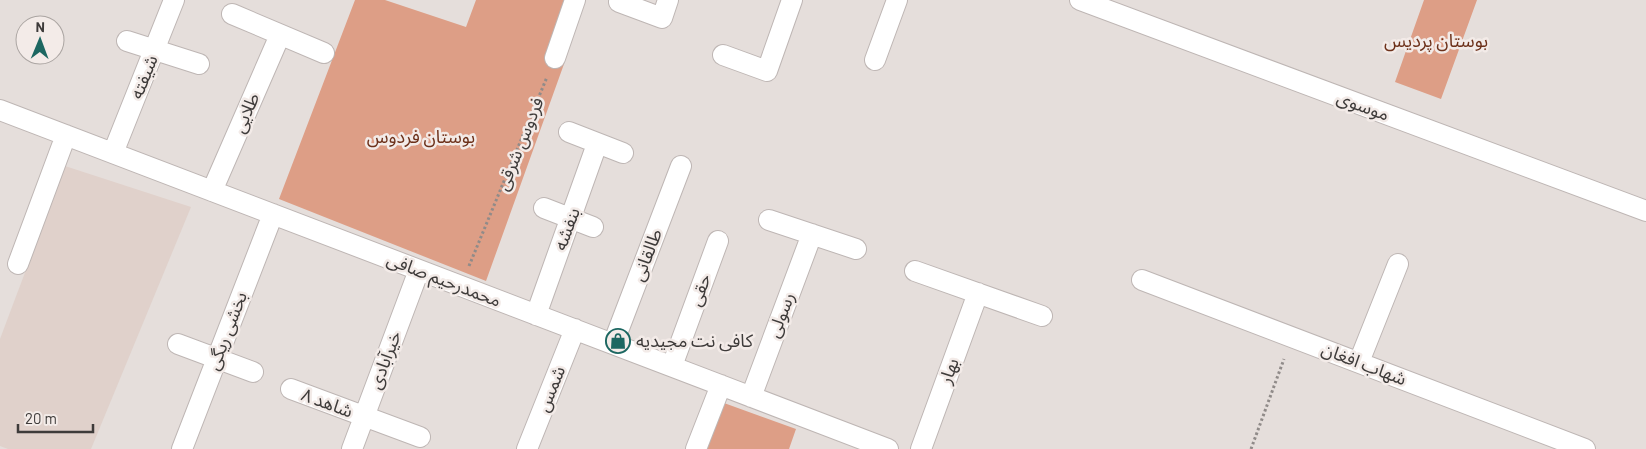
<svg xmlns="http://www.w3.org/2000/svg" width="1646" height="449" font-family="Barlow,'Noto Sans Arabic',sans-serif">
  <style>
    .built { fill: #e0d1cb }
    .park { fill: #dd9e86 }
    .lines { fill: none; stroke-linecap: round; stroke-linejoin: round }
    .minor-casing { stroke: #beb6b4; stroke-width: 22 }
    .path { stroke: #908b89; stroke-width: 3; stroke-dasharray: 2.5 2.5; stroke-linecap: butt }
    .minor { stroke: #fff; stroke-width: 20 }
    .labels { text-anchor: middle; stroke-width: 5; stroke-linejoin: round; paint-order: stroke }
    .park-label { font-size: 18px; fill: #6d311a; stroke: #f3ebe8 }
    .street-label { font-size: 18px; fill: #3e3b3a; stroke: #f3ebe8 }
    .poi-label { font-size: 18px; fill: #3e3b3a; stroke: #f3ebe8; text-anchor: start }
  </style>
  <rect width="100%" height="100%" fill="#e5dedb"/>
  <!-- built -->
  <path class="built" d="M65,166L191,207L91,449H8L0,446V339Z"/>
  <!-- park -->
  <path class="park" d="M355,0H385L466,27L476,0H568L549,59L564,64L486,281L279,199Z
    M1424,0H1477L1441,99L1395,82Z
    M724,403L796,429L789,449H707Z"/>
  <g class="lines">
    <defs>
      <path id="minor" d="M1080,0L1646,211
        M619,2L662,18L668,0
        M232,14L324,53
        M127,41L199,64
        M723,55L767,71L792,0
        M555,58L575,0
        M875,60L897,0
        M0,110L888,449
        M569,132L623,153
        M113,153L174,0
        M212,191L280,35
        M544,208L593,227
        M769,220L856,249
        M18,264L66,135
        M915,271L1042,316
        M1142,280L1585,449
        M536,315L597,144
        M178,344L253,372
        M613,344L681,166
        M1359,362L1398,264
        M672,366L718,241
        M291,389L420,437
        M751,397L812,234
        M182,449L273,214
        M352,449L419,270
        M527,449L575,329
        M696,449L721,385
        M921,449L978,293"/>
    </defs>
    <!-- minor casing -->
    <use href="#minor" class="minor-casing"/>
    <!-- path -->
    <path class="path" d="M469,266L547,77
      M1251,449L1284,359"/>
    <!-- minor -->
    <use href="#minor" class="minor"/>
  </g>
  <!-- icons -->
  <defs>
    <symbol id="shop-ring" viewBox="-11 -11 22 22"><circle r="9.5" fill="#f3ebe8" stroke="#1c6761" stroke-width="1.5"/><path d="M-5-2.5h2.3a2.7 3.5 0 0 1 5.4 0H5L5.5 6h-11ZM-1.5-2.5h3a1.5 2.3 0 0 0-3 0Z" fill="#1c6761"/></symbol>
  </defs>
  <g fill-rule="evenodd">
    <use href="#shop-ring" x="604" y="327" width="28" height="28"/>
  </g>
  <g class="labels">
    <!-- park labels -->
    <g class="park-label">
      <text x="1436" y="47">بوستان پردیس</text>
      <text x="421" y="143">بوستان فردوس</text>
    </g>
    <!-- street labels -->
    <g class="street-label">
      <text transform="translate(144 77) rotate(-68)" y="6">شیفته</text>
      <text transform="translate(1363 106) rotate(20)" y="6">موسوی</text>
      <text transform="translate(246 113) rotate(-67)" y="6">طلایی</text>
      <text transform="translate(520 144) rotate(-68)" y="6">فردوس شرقی</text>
      <text transform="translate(567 229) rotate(-70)" y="6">بنفشه</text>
      <text transform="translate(647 255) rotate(-69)" y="6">طالقانی</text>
      <text transform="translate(444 280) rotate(21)" y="6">محمدرحیم صافی</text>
      <text transform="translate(700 290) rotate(-70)" y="6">حقی</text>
      <text transform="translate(781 315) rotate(-69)" y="6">رسولی</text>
      <text transform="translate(227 331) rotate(-69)" y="6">بخشی ریگی</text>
      <text transform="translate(385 360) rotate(-69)" y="6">خیرآبادی</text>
      <text transform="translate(1364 364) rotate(21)" y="6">شهاب افغان</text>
      <text transform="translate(949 371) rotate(-70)" y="6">بهار</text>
      <text transform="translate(551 389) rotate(-68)" y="6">شمس</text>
      <text transform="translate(327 403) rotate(20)" y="6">شاهد ۸</text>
    </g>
    <!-- poi labels -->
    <g class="poi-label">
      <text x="636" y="347">کافی نت مجیدیه</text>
    </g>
  </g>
  <!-- north arrow -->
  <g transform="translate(40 40) rotate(1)"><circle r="24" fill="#f3ebe8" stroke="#aba5a2"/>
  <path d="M0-4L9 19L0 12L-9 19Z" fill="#1c6761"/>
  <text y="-8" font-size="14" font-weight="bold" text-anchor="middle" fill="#3e3b3a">N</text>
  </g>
  <!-- scale -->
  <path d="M18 424v8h75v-8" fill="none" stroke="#3e3b3a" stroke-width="2.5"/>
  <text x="25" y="424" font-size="15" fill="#3e3b3a" stroke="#f3ebe8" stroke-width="4" paint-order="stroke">20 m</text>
</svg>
